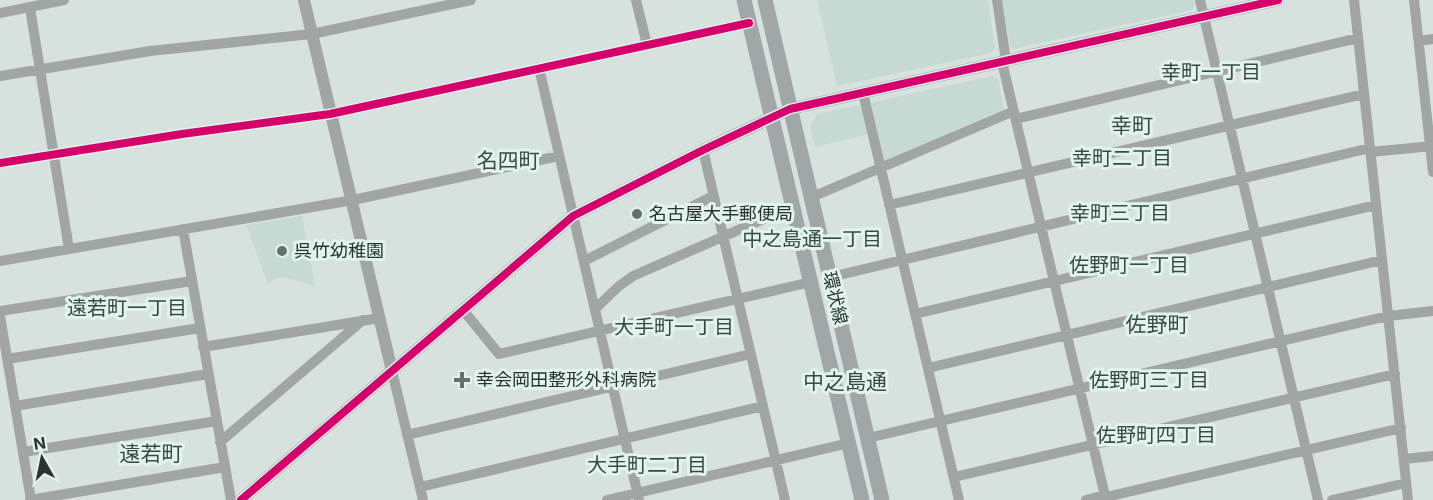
<svg xmlns="http://www.w3.org/2000/svg" width="1433" height="500" font-family="Inter,'Noto Sans JP',sans-serif">
  <style>
    .built { fill: #c6d9d3 }
    .lines { fill: none; stroke-linecap: round; stroke-linejoin: round }
    .minor { stroke: #a1a5a4; stroke-width: 10 }
    .tertiary { stroke: #a1a5a4; stroke-width: 12 }
    .primary { stroke: #a1a7a6; stroke-width: 15 }
    .cycleway-casing { stroke: #e0f4ed; stroke-width: 11 }
    .cycleway { stroke: #d6006c; stroke-width: 8 }
    .poi-dot { fill: #67706d; stroke: #e0f4ed; stroke-width: 2 }
    .labels { text-anchor: middle; stroke-width: 6; stroke-linejoin: round; paint-order: stroke }
    .poi-label { font-size: 18px; fill: #2b3230; stroke: #e0f4ed; text-anchor: start }
    .street-label { font-size: 18px; fill: #2b3230; stroke: #e0f4ed }
    .neighbourhood-label { font-size: 20px; fill: #394944; stroke: #e0f4ed }
    .quarter-label { font-size: 21px; fill: #394944; stroke: #e0f4ed }
  </style>
  <rect width="100%" height="100%" fill="#d7e2df"/>
  <!-- built -->
  <path class="built" d="M817,0H988L995,47L991,53L837,86Z
    M1002,0H1194L1195,5L1192,10L1013,49L1010,46Z
    M993,76L998,79L1004,109L884,161L877,132L815,147L810,127L817,114Z
    M302,216L315,286L284,277L276,278L268,284L246,225Z"/>
  <g class="lines">
    <!-- minor -->
    <path class="minor" d="M636,0L647,45
      M997,0L1006,61
      M1200,0L1318,500
      M1354,0L1408,500
      M1414,0L1433,172
      M30,8L69,249
      M0,13L64,0
      M1419,41L1433,39
      M1002,62L1106,500
      M539,68L639,500
      M0,76L150,51L312,34L471,0
      M863,93L959,500
      M1016,119L1358,38
      M703,150L785,500
      M1370,152L1433,146
      M0,163L182,134L330,114L749,23
      M812,197L1014,111
      M889,205L1364,94
      M183,229L231,500
      M0,261L353,200L559,156
      M584,261L713,196
      M831,277L1370,148
      M595,309L619,286L633,276L793,206
      M463,310L499,354L811,282
      M0,311L192,281
      M915,314L1376,205
      M0,316L31,500
      M203,347L380,318
      M7,359L200,328
      M928,368L1382,260
      M392,371L423,500
      M15,406L208,374
      M407,435L751,354
      M868,438L1388,316L1433,311
      M220,442L363,320
      M23,452L217,421
      M1404,459L1433,456
      M954,477L1395,374
      M420,487L763,406
      M1106,497L1401,428
      M30,500L225,467
      M607,500L849,443
      M1086,500L1105,495
      M1332,500L1406,483"/>
    <!-- tertiary -->
    <path class="tertiary" d="M304,0L392,371
      M241,500L573,216L703,150L790,109L1278,0"/>
    <!-- primary -->
    <path class="primary" d="M744,0L862,500
      M765,0L882,500"/>
    <defs>
      <path id="cycleway" d="M0,163L182,134L330,114L749,23
        M241,500L573,216L703,150L790,109L1278,0"/>
    </defs>
    <!-- cycleway casing -->
    <use href="#cycleway" class="cycleway-casing"/>
    <!-- cycleway -->
    <use href="#cycleway" class="cycleway"/>
  </g>
  <!-- markers -->
  <g class="poi-dot">
    <circle cx="637" cy="214" r="6"/>
    <circle cx="282" cy="251" r="6"/>
    <path d="M459 371h6v6h6v6h-6v6h-6v-6h-6v-6h6z"/>
  </g>
  <g class="labels">
    <!-- poi labels -->
    <g class="poi-label">
      <text x="649" y="220">名古屋大手郵便局</text>
      <text x="294" y="257">呉竹幼稚園</text>
      <text x="476" y="386">幸会岡田整形外科病院</text>
    </g>
    <!-- street labels -->
    <g class="street-label">
      <text transform="translate(835 298) rotate(77)" y="6">環状線</text>
    </g>
    <!-- neighbourhood labels -->
    <g class="neighbourhood-label">
      <text x="1211" y="79">幸町一丁目</text>
      <text x="1122" y="165">幸町二丁目</text>
      <text x="1120" y="220">幸町三丁目</text>
      <text x="812" y="246">中之島通一丁目</text>
      <text x="1129" y="272">佐野町一丁目</text>
      <text x="127" y="315">遠若町一丁目</text>
      <text x="674" y="334">大手町一丁目</text>
      <text x="1149" y="387">佐野町三丁目</text>
      <text x="1156" y="442">佐野町四丁目</text>
      <text x="647" y="472">大手町二丁目</text>
    </g>
    <!-- quarter labels -->
    <g class="quarter-label">
      <text x="1132" y="133">幸町</text>
      <text x="508" y="168">名四町</text>
      <text x="1157" y="332">佐野町</text>
      <text x="845" y="389">中之島通</text>
      <text x="151" y="461">遠若町</text>
    </g>
  </g>
  <!-- north arrow -->
  <g transform="translate(42 458) rotate(351)" stroke="#e0f4ed" stroke-width="4.5" paint-order="stroke">
  <path d="M0-4.5L10 22L0 15L-10 22Z" fill="#2b3230"/>
  <text y="-9" font-size="16" font-weight="bold" text-anchor="middle" fill="#2b3230">N</text>
  </g>
</svg>
